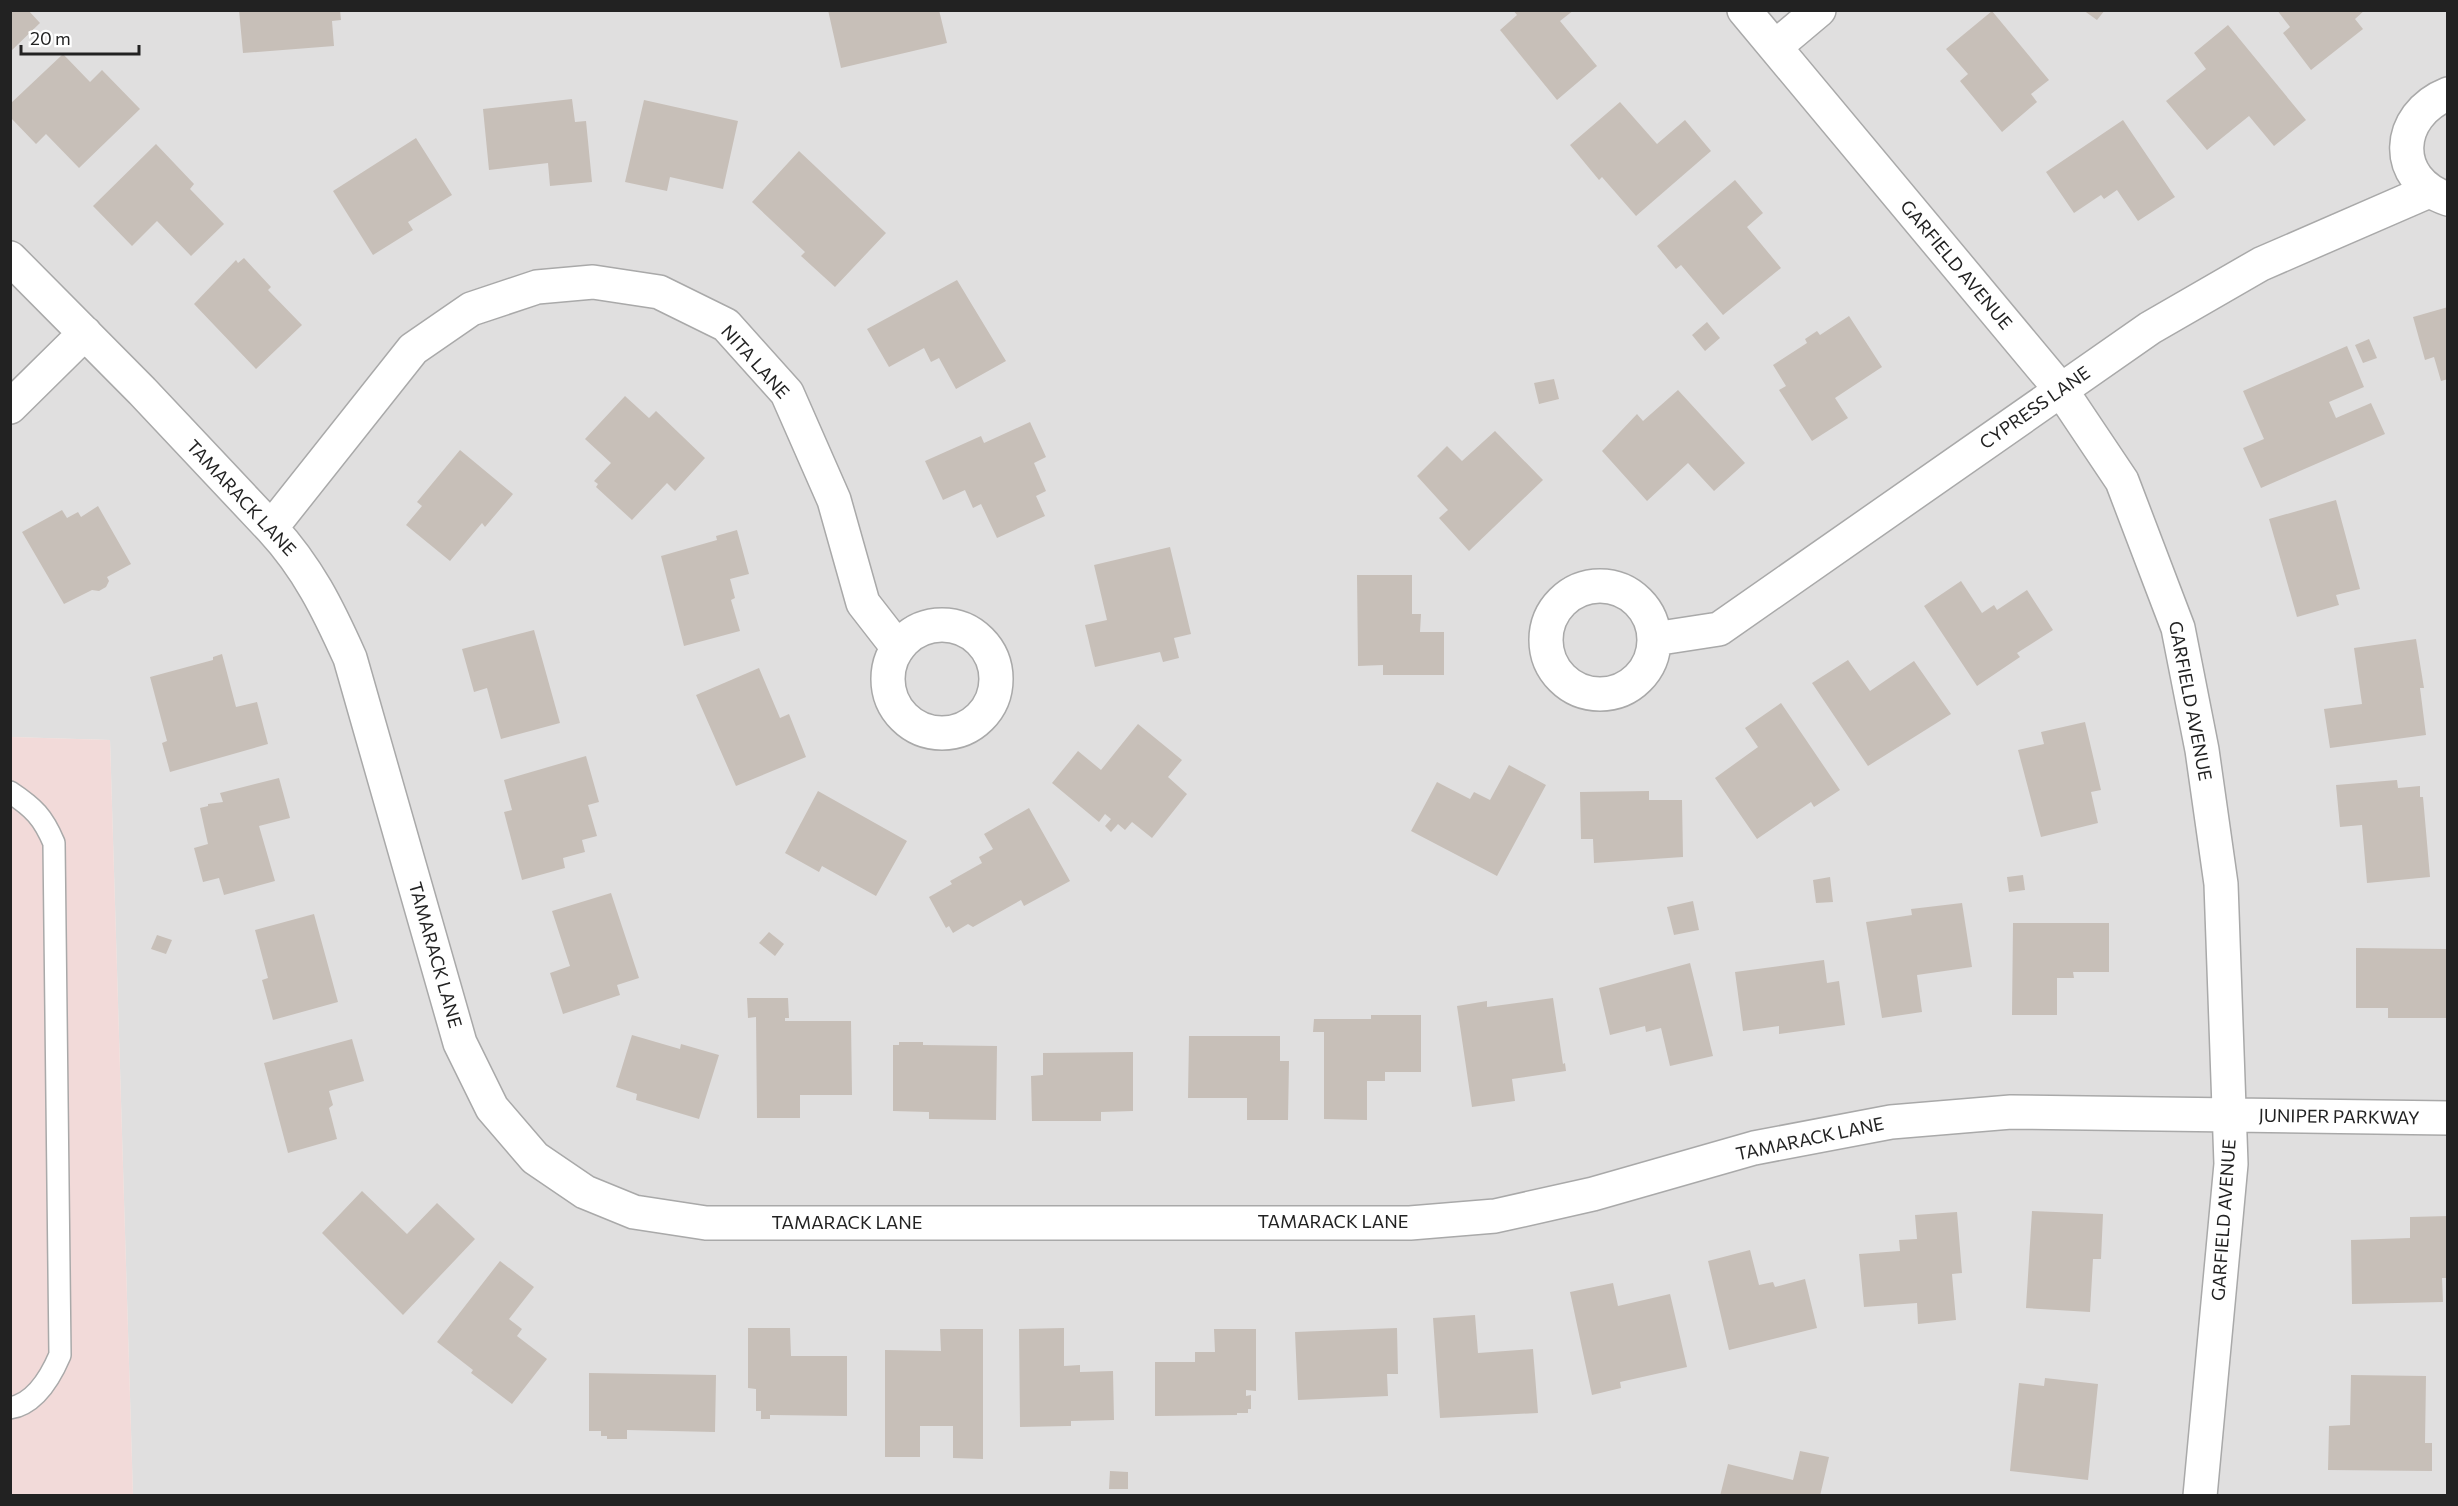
<svg xmlns="http://www.w3.org/2000/svg" width="2458" height="1506" font-family="Commissioner,sans-serif">
  <style>
    .residential { fill: #e0dfdf }
    .commercial { fill: #f2dad9 }
    .building { fill: #c7bfb8 }
    .lines { fill: none; stroke-linecap: round; stroke-linejoin: round }
    .service-casing { stroke: #a9a9a9; stroke-width: 24 }
    .minor-casing { stroke: #a9a9a9; stroke-width: 36 }
    .service { stroke: #fff; stroke-width: 21 }
    .minor { stroke: #fff; stroke-width: 33 }
    .labels { text-anchor: middle; stroke-width: 5; stroke-linejoin: round; paint-order: stroke }
    .street-label { font-size: 18px; fill: #222; stroke: #fff }
  </style>
  <rect width="100%" height="100%" fill="#f2efe9"/>
  <!-- residential -->
  <path class="residential" d="M11,11H2447V1495H133L110,740L11,737Z"/>
  <!-- commercial -->
  <path class="commercial" d="M11,737L110,740L133,1495L11,1496Z"/>
  <!-- building -->
  <path class="building" d="M10,10H28L40,23L10,52Z
    M239,10H340L341,20L332,21L334,46L243,53Z
    M828,10H939L947,43L841,68Z
    M1513,10H1574L1560,21L1597,66L1557,100L1500,30L1517,15Z
    M2083,10H2105L2097,20Z
    M2277,10H2365L2355,19L2363,29L2311,70L2283,33L2290,27Z
    M1992,11L2049,80L2031,94L2037,102L2002,132L1960,81L1968,74L1946,49Z
    M2228,25L2306,120L2274,146L2249,116L2207,150L2166,101L2206,69L2194,53Z
    M63,54L90,82L102,70L140,109L79,168L46,134L36,144L10,117V104Z
    M572,99L575,122L586,121L592,182L550,186L548,163L489,170L483,109Z
    M644,100L738,121L723,189L670,177L667,191L625,182Z
    M1620,102L1657,144L1685,120L1711,151L1636,216L1602,177L1599,180L1570,145Z
    M2123,120L2175,197L2138,221L2117,190L2104,199L2101,195L2074,213L2046,172Z
    M416,138L452,195L408,222L413,230L373,255L333,191Z
    M156,144L194,184L190,189L224,224L191,256L157,221L132,246L93,206Z
    M799,151L886,233L835,287L801,256L805,252L752,202Z
    M1735,180L1763,213L1747,227L1781,268L1723,315L1681,265L1676,269L1657,246Z
    M244,258L271,287L268,290L302,325L256,369L194,304L236,260L238,263Z
    M957,280L1006,361L956,389L939,358L931,362L924,348L889,367L867,329Z
    M2448,307V379L2441,381L2434,357L2425,360L2413,317Z
    M1849,316L1882,367L1835,398L1848,418L1812,441L1779,390L1786,386L1773,365L1807,343L1805,339L1817,331L1820,335Z
    M1707,322L1720,338L1705,351L1692,335Z
    M2369,339L2377,358L2363,363L2355,345Z
    M2347,346L2364,387L2329,402L2336,418L2371,403L2385,434L2261,488L2243,448L2264,439L2243,391Z
    M1554,379L1559,399L1539,404L1534,383Z
    M1678,390L1745,463L1714,491L1688,463L1647,501L1602,451L1637,414L1643,421Z
    M625,396L649,418L656,411L705,458L675,491L667,483L632,520L596,487L598,484L594,481L611,463L585,439Z
    M1030,422L1046,457L1034,463L1046,491L1036,496L1045,516L997,538L981,504L973,508L965,490L943,500L925,461L981,436L984,443Z
    M1495,431L1543,480L1469,551L1439,518L1448,510L1417,476L1447,446L1462,461Z
    M460,450L513,494L485,527L482,523L450,561L406,525L422,506L417,502Z
    M2336,500L2360,589L2336,595L2339,605L2297,617L2269,519Z
    M98,506L131,564L107,577L109,581L106,587L99,591L92,590L64,604L22,532L62,510L67,518L78,512L81,517Z
    M737,530L749,574L730,579L735,598L731,600L740,631L684,646L661,556L717,540L716,536Z
    M1170,547L1191,634L1174,638L1179,658L1163,662L1160,652L1095,667L1085,625L1107,620L1094,565Z
    M1357,575H1412V614H1421L1420,632H1444V675H1383V665L1358,666Z
    M1961,581L1982,613L1994,605L1997,610L2027,590L2053,630L2017,653L2020,657L1977,686L1924,606Z
    M534,630L560,723L501,739L487,688L474,692L462,649Z
    M2416,639L2424,688H2420L2426,735L2330,748L2324,709L2362,704L2354,648Z
    M222,654L236,707L257,702L268,744L170,772L162,743L167,741L150,677L213,660V657Z
    M1848,660L1870,691L1914,661L1951,714L1868,766L1812,683Z
    M759,668L780,718L789,714L806,757L736,786L696,695Z
    M1781,703L1840,790L1814,807L1811,802L1757,839L1715,778L1758,747L1745,728Z
    M2085,722L2101,790L2091,792L2098,823L2041,837L2018,750L2044,744L2041,732Z
    M1138,724L1182,760L1168,777L1187,794L1152,838L1132,822L1125,830L1118,824L1111,832L1105,826L1111,819L1105,814L1099,822L1052,783L1078,751L1101,770Z
    M586,756L599,802L588,805L597,836L582,840L585,852L563,858L565,868L522,880L504,812L512,810L504,780Z
    M1509,765L1546,785L1497,876L1411,831L1437,782L1470,799L1474,792L1490,800Z
    M279,778L290,818L259,826L275,881L224,895L219,878L203,882L194,848L208,844L200,808L208,806V804L223,802L220,793Z
    M2397,780L2398,788L2420,786V797H2423L2430,877L2367,883L2362,825L2340,827L2336,785Z
    M818,791L907,841L876,896L822,866L819,872L785,853Z
    M1649,791V800H1682L1683,857L1594,863L1593,839H1581L1580,792Z
    M1029,808L1070,881L1024,906L1021,900L973,927L968,924L953,933L949,926L946,928L929,897L952,884L950,881L982,863L979,857L993,849L984,834Z
    M2023,875L2025,890L2009,892L2007,877Z
    M1830,877L1833,902L1816,903L1813,880Z
    M611,893L639,978L617,985L620,995L563,1014L550,973L570,966L552,911Z
    M1693,901L1699,930L1674,935L1667,907Z
    M1962,903L1972,967L1917,975L1922,1012L1882,1018L1866,922L1912,915L1911,909Z
    M314,914L338,1002L273,1020L262,980L268,978L255,930Z
    M2013,923H2109V972H2073L2074,978H2057V1015H2012Z
    M769,932L784,944L775,956L759,943Z
    M157,935L172,940L166,954L151,949Z
    M2356,948L2446,949L2448,1018H2388V1008H2356Z
    M1824,960L1827,983L1839,981L1845,1025L1779,1034V1026L1743,1031L1735,972Z
    M1690,963L1713,1056L1670,1066L1661,1028L1646,1032L1645,1026L1610,1035L1599,988Z
    M747,998H788L789,1018H785V1021H851L852,1095H800V1118H757L756,1017L748,1018Z
    M1553,998L1563,1064L1565,1063L1566,1071L1512,1079L1515,1101L1472,1107L1457,1006L1487,1001V1007Z
    M1371,1015H1421V1072H1385V1081H1367V1120L1324,1119V1032H1313L1314,1019H1371Z
    M632,1035L680,1049L681,1044L719,1055L699,1119L636,1100L637,1094L616,1087Z
    M1189,1036H1280V1061H1289L1288,1120H1247V1098H1188Z
    M352,1039L364,1081L329,1091L333,1105L329,1108L337,1139L288,1153L264,1063Z
    M899,1042H923V1045L997,1046L996,1120L929,1119V1112L893,1111V1045H899Z
    M1133,1052V1111L1101,1112V1121H1032L1031,1076L1043,1075V1053Z
    M362,1191L407,1234L437,1203L475,1239L403,1315L322,1233Z
    M2032,1211L2103,1214L2101,1259H2093L2090,1312L2026,1308Z
    M1957,1212L1962,1273L1952,1274L1956,1320L1918,1324L1917,1303L1864,1307L1859,1254L1900,1251L1899,1240L1917,1239L1915,1215Z
    M2448,1216V1278H2442L2443,1302L2352,1304L2351,1240L2410,1238V1217Z
    M1750,1250L1759,1285L1773,1282L1775,1287L1805,1279L1817,1328L1729,1350L1708,1261Z
    M500,1261L534,1287L509,1319L522,1329L517,1336L547,1359L512,1404L471,1373L473,1370L437,1342Z
    M1613,1283L1618,1306L1670,1294L1687,1367L1620,1382L1621,1388L1592,1395L1570,1292Z
    M1475,1315L1478,1353L1533,1349L1538,1413L1440,1418L1433,1318Z
    M748,1328H790L791,1356H847V1416L770,1415V1419H761V1411H756V1389L748,1388Z
    M1064,1328V1366L1080,1365V1372L1113,1371L1114,1420L1071,1421V1426H1068L1020,1427L1019,1329Z
    M1397,1328L1398,1374H1387L1388,1396L1298,1400L1295,1332Z
    M940,1329H983V1459L953,1458V1426H920V1457H885V1350L941,1351Z
    M1214,1329H1256V1391L1246,1390V1396L1251,1395V1409H1248V1413H1237V1415L1155,1416V1362H1195V1352H1215Z
    M589,1373L716,1375L715,1432L627,1430V1439H607V1436H601V1431H589Z
    M2351,1375L2426,1376L2425,1443H2432V1471L2328,1470L2329,1426L2350,1425Z
    M2045,1378L2098,1384L2088,1480L2010,1471L2019,1383L2044,1386Z
    M1800,1451L1829,1457L1820,1496H1720L1728,1464L1793,1480Z
    M1110,1471L1128,1472V1489H1109Z"/>
  <g class="lines">
    <defs>
      <path id="service" d="M10,792C34,808 43,817 54,843L60,1355C51,1376 35,1404 10,1408"/>
      <path id="minor" d="M1744,10L2061,390L2122,481L2178,628L2202,750L2221,884L2231,1164L2200,1496
        M1775,47L1819,10
        M2448,94C2395,115 2391,180 2448,199
        M10,258L142,391L271,528C308,568 328,609 350,658L460,1043L492,1108L535,1158L585,1192L634,1212L706,1223H1410L1495,1216L1593,1194L1754,1148L1891,1122L2011,1112L2448,1118
        M10,407L85,333
        M271,528L413,349L471,309L537,287L593,282L659,292L726,325L787,393L834,500L863,603L898,648
        M1546 640a54 54 0 1 1 108 0a54 54 0 1 1-108 0Z
        M888 679a54 54 0 1 1 108 0a54 54 0 1 1-108 0Z
        M1654,639L1719,629L2150,328L2261,264L2429,191"/>
    </defs>
    <!-- service casing -->
    <use href="#service" class="service-casing"/>
    <!-- minor casing -->
    <use href="#minor" class="minor-casing"/>
    <!-- service -->
    <use href="#service" class="service"/>
    <!-- minor -->
    <use href="#minor" class="minor"/>
  </g>
  <g class="labels">
    <!-- street labels -->
    <g class="street-label">
      <text transform="translate(1956 265) rotate(50)" y="6">GARFIELD AVENUE</text>
      <text transform="translate(755 362) rotate(48)" y="6">NITA LANE</text>
      <text transform="translate(2035 408) rotate(-35)" y="6">CYPRESS LANE</text>
      <text transform="translate(241 498) rotate(47)" y="6">TAMARACK LANE</text>
      <text transform="translate(2190 701) rotate(79)" y="6">GARFIELD AVENUE</text>
      <text transform="translate(435 955) rotate(74)" y="6">TAMARACK LANE</text>
      <text transform="translate(2339 1117) rotate(1)" y="6">JUNIPER PARKWAY</text>
      <text transform="translate(1810 1139) rotate(-12)" y="6">TAMARACK LANE</text>
      <text transform="translate(2224 1220) rotate(-86)" y="6">GARFIELD AVENUE</text>
      <text x="1333" y="1228">TAMARACK LANE</text>
      <text x="847" y="1229">TAMARACK LANE</text>
    </g>
  </g>
  <!-- border -->
  <rect width="2458" height="1506" fill="none" stroke="#222222" stroke-width="24"/>
  <!-- scale -->
  <path d="M21 45v9h118v-9" fill="none" stroke="#222222" stroke-width="3"/>
  <text x="30" y="45" font-size="18" fill="#222222" stroke="#ffffff" stroke-width="4.5" paint-order="stroke">20 m</text>
</svg>
